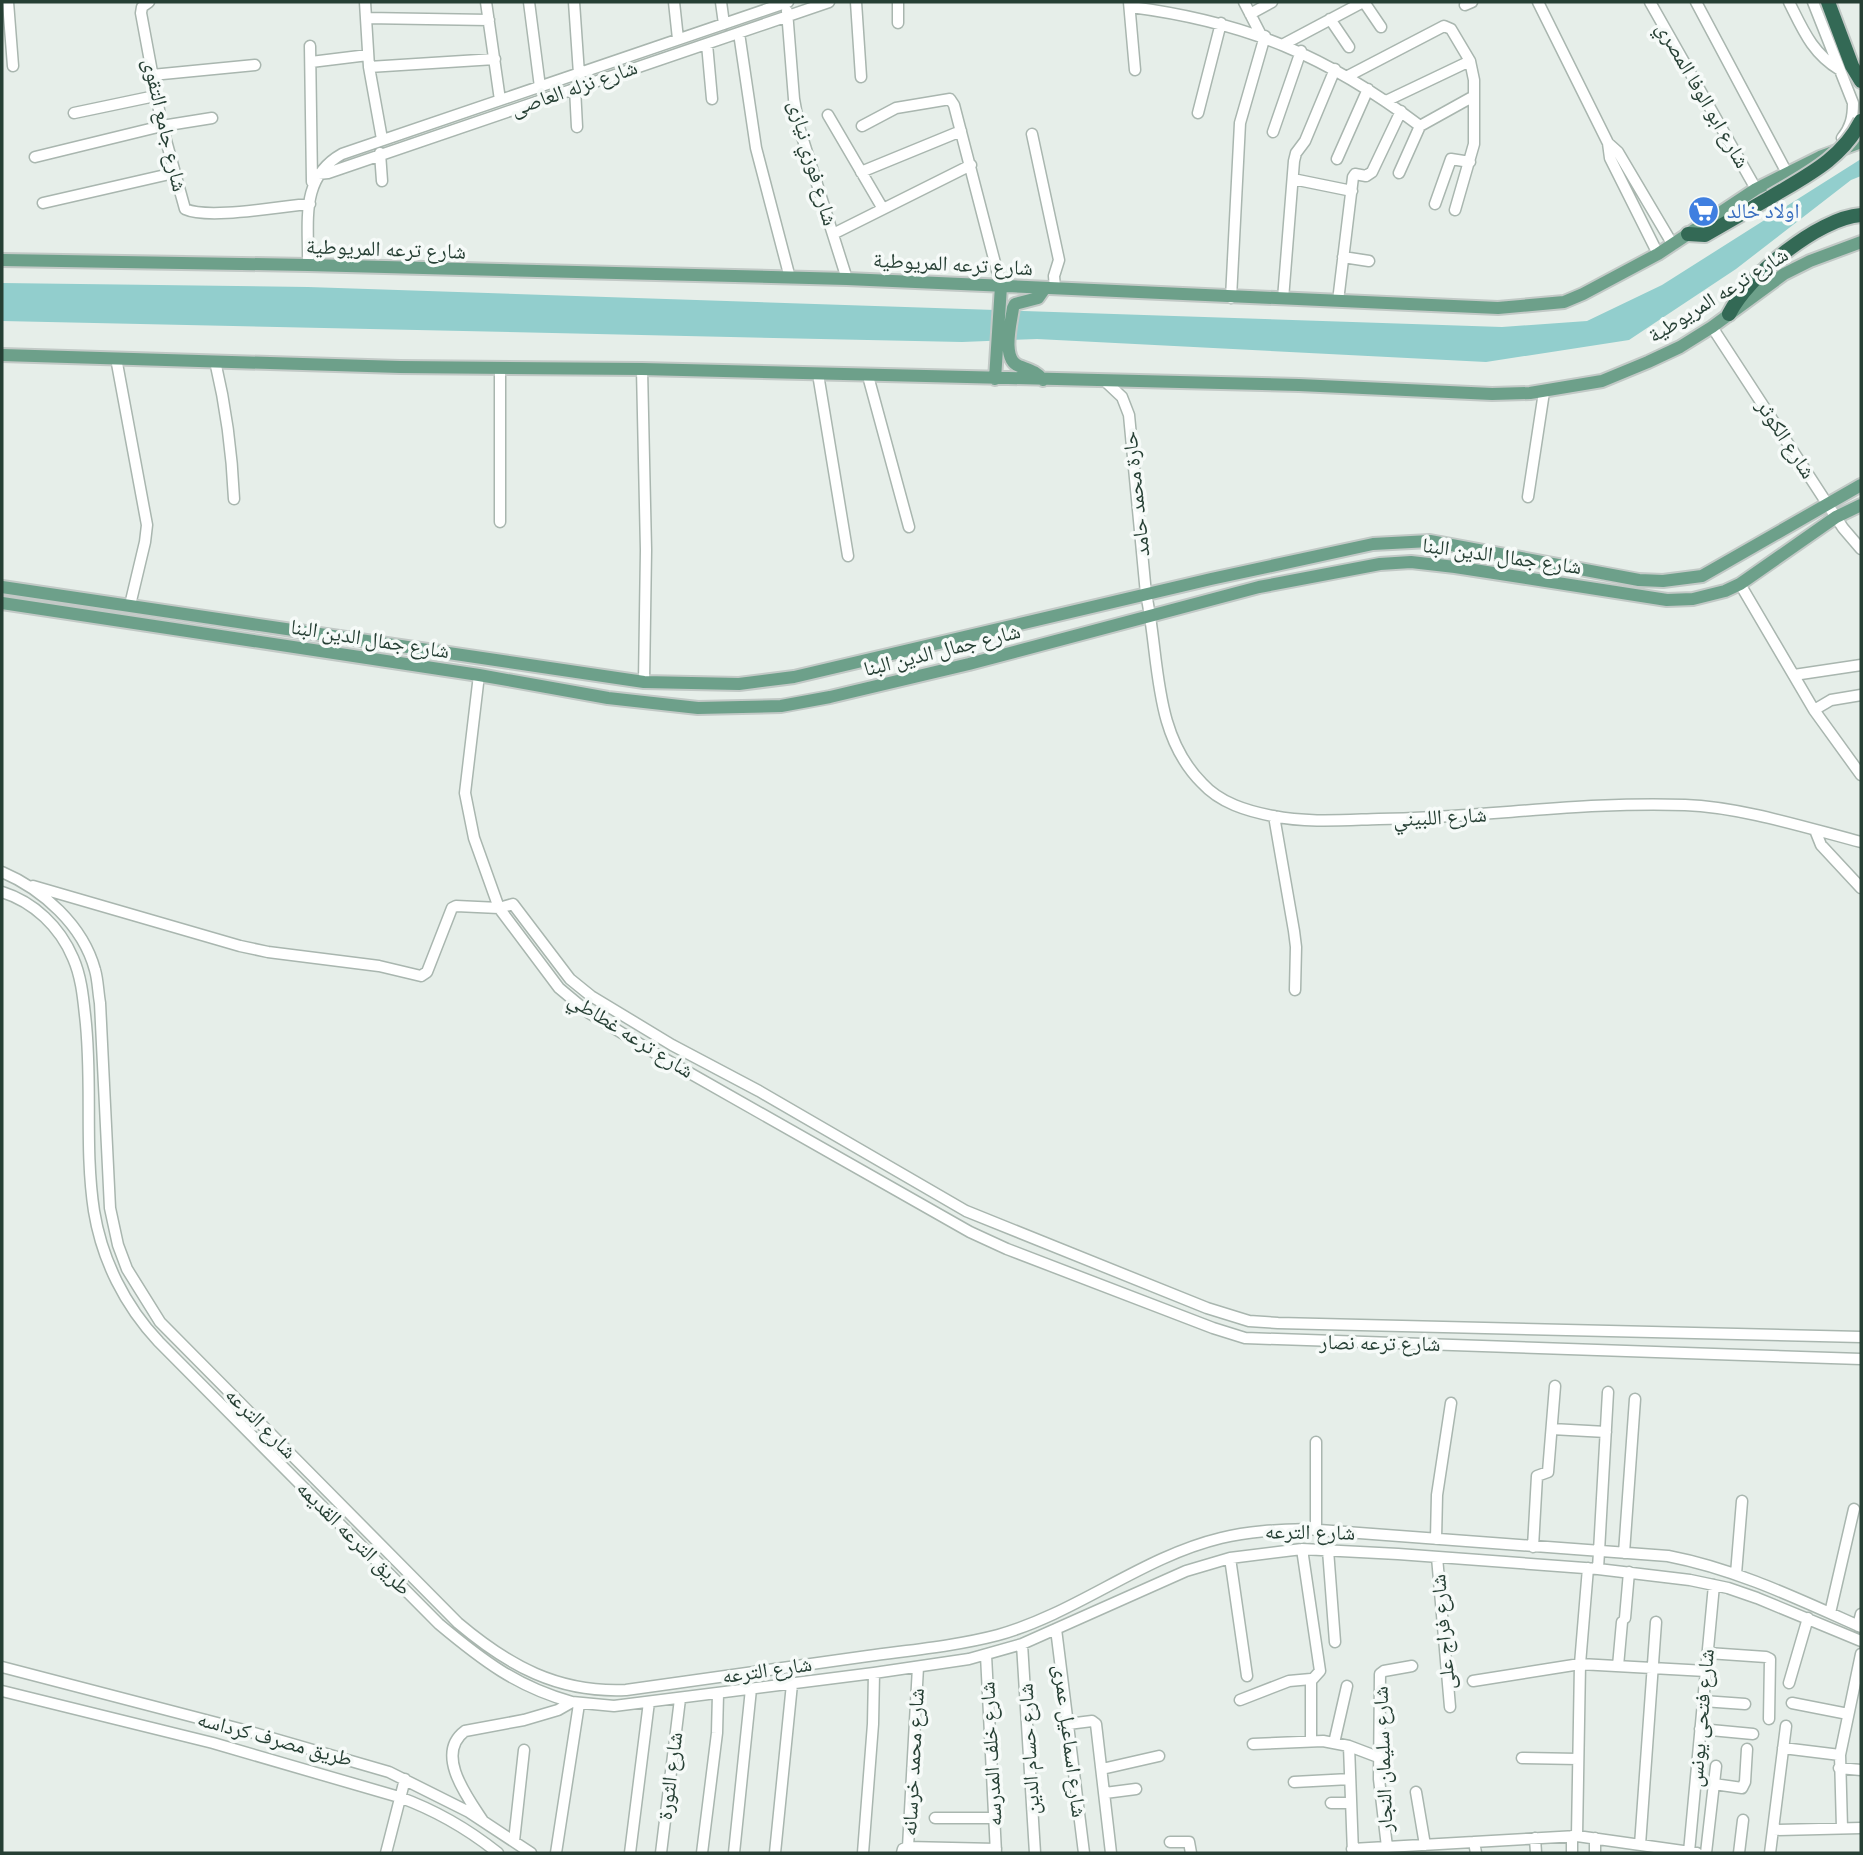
<svg xmlns="http://www.w3.org/2000/svg" width="1863" height="1855" font-family="'Fira Sans Condensed','Noto Naskh Arabic',sans-serif">
  <style>
    .water { fill: #92cecd }
    .lines { fill: none; stroke-linecap: round; stroke-linejoin: round }
    .minor-casing { stroke: #a9b6af; stroke-width: 13 }
    .major-casing { stroke: #c2c9c6; stroke-width: 16 }
    .highway-casing { stroke: #c2c9c6; stroke-width: 18 }
    .minor { stroke: #fff; stroke-width: 10 }
    .major { stroke: #6da08a; stroke-width: 12 }
    .highway { stroke: #336955; stroke-width: 14 }
    .highway-bridge-casing { stroke: #c2c9c6; stroke-width: 18; stroke-linecap: butt }
    .highway-bridge { stroke: #336955; stroke-width: 14 }
    .labels { text-anchor: middle; stroke-width: 7; stroke-linejoin: round; paint-order: stroke }
    .street-label { font-size: 21px; fill: #263f34; stroke: #f6faf8 }
    .shop-label { font-size: 21px; fill: #366cbe; stroke: #f6faf8; text-anchor: start }
  </style>
  <rect width="100%" height="100%" fill="#e6eee9"/>
  <!-- water -->
  <path class="water" d="M1861,159V176L1851,180L1736,269L1629,340L1486,362L1037,339L962,342L2,321V283L308,287L1502,327L1587,321L1662,285Z"/>
  <g class="lines">
    <defs>
      <path id="minor" d="M8,2L13,66
        M149,2L142,7L141,13L162,126L185,209C209,220 281,206 310,204
        M365,2L369,67L382,139
        M486,2L500,100
        M529,2L540,87
        M574,2L579,74
        M674,2L678,39
        M721,2L724,24
        M856,2L861,77
        M898,2V23
        M1129,2L1135,70
        M1244,2L1261,35
        M1364,2L1381,27
        M1538,2L1608,143L1610,158L1658,254
        M1650,2L1756,189
        M1696,2L1787,173
        M1789,2C1803,30 1812,53 1840,70
        M1813,2L1853,103C1853,117 1851,127 1842,138
        M1465,5L1472,2
        M1131,7C1247,22 1327,56 1420,126
        M787,11L794,99L799,127L847,279
        M1250,14L1272,2
        M366,18L489,20
        M1330,19L1349,47
        M739,33L756,148L790,278
        M707,44L712,99
        M1284,44L1363,2
        M310,46L312,182
        M311,62L368,55
        M369,67L495,59
        M152,75L255,65
        M1348,76L1444,26L1451,29L1470,61L1474,80V144L1455,210
        M575,88L577,127
        M1386,101L1470,61
        M74,113L155,96
        M1198,113L1221,23
        M828,115L883,209
        M862,126L896,108L950,99L954,105L1001,286
        M1273,132L1301,51
        M1032,134L1059,260L1054,276L1055,288
        M1608,143L1618,152L1673,245
        M380,153L382,181
        M35,157L162,126L212,118
        M1337,159L1368,89
        M861,172L961,131
        M1399,173L1420,126L1474,96
        M318,174L328,173L829,2
        M1293,179L1352,191
        M43,203L174,173
        M1435,204L1451,159L1470,162
        M833,234L971,165
        M1343,257L1369,261
        M308,265C309,223 299,178 342,154L788,2
        M1231,298L1240,123L1265,36
        M1283,299L1294,161L1296,153L1305,141L1335,69
        M1338,301L1353,177L1355,174L1366,176L1372,172L1401,111
        M1712,327L1843,528L1861,549
        M116,358L147,525L145,542L130,605
        M215,361C226,407 232,452 234,499
        M642,369L646,550L644,682
        M818,374L848,556
        M868,376L909,527
        M1105,381L1122,397L1129,415L1146,594C1160,658 1152,733 1202,783C1220,803 1247,811 1273,816C1307,823 1344,820 1379,819C1481,818 1583,801 1685,805C1741,807 1807,828 1861,842
        M1528,497L1544,392
        M500,522V368
        M1740,584L1814,710L1861,775
        M479,675L465,793L474,838L499,908L559,988L589,1013L658,1055L970,1232L1007,1249L1213,1328L1245,1338L1861,1359
        M1794,675L1861,665
        M1814,710L1831,700L1861,695
        M1274,816L1294,931L1296,947L1295,990
        M1815,830L1821,845L1861,888
        M2,872C42,889 83,925 95,970C98,980 98,992 100,1003L110,1208L118,1245L127,1269L160,1322L458,1623C509,1666 558,1693 626,1690C706,1678 787,1667 868,1656C911,1650 956,1646 998,1635C1077,1613 1142,1557 1221,1538C1249,1531 1277,1530 1306,1529L1668,1556C1736,1569 1798,1599 1861,1627
        M33,886L240,946L268,952L379,966L421,976L427,972L452,908L456,906L499,908L513,904L570,979L591,996L672,1045L759,1091L966,1211L1207,1308L1249,1321L1278,1323L1861,1337
        M2,892C34,902 60,927 73,958C81,976 83,996 85,1015C93,1080 84,1146 94,1211C102,1260 125,1306 159,1342L439,1624C482,1660 517,1687 572,1702
        M1552,1429L1606,1432
        M1316,1529V1442
        M1436,1539L1437,1495L1451,1403
        M1533,1547L1537,1476L1548,1472L1555,1386
        M1302,1549L1320,1671L1311,1681V1740
        M1328,1550L1335,1642
        M1624,1553L1635,1399
        M1437,1557L1450,1707
        M1230,1558L1247,1676
        M1598,1569L1608,1392
        M1736,1574L1742,1501
        M1830,1613L1854,1509
        M1625,1618L1629,1572
        M1858,1626L1861,1614
        M1056,1629L1084,1853
        M1022,1644L1035,1853
        M1708,1653L1766,1657L1770,1659L1769,1719
        M986,1655L996,1853
        M1618,1666L1622,1622
        M2,1667L244,1730L389,1772L469,1812L531,1853
        M1473,1681L1580,1664L1706,1671
        M1789,1683L1808,1618
        M2,1691L213,1743L399,1797C435,1810 468,1829 498,1853
        M1240,1700L1289,1681L1311,1679
        M1703,1701L1745,1704
        M1792,1703L1848,1714
        M1068,1724L1092,1721L1096,1724L1111,1853
        M1700,1729L1753,1734
        M1334,1743L1347,1686
        M1253,1744L1323,1741L1349,1746L1378,1757
        M1349,1746L1353,1853
        M1783,1748L1840,1755
        M1522,1758L1578,1759
        M1839,1768L1861,1770
        M1102,1769L1159,1756
        M1294,1782L1350,1779
        M1714,1784L1742,1788L1745,1782L1747,1749
        M1416,1792L1425,1845
        M1105,1793L1136,1789
        M1331,1803H1351
        M935,1818H994
        M483,1821C468,1798 434,1754 465,1731L524,1720L558,1710L572,1702L614,1706L874,1673L969,1659L1022,1644L1186,1571L1230,1558L1302,1549L1398,1554L1598,1569L1690,1580L1728,1588L1757,1598L1861,1641
        M1842,1828L1840,1755L1861,1654
        M1773,1830L1861,1828
        M1572,1836V1853
        M1577,1836L1580,1664L1588,1568
        M1535,1838L1536,1853
        M514,1841L524,1750
        M1170,1842H1189L1191,1853
        M1474,1842L1476,1853
        M1640,1845L1656,1622
        M907,1847L996,1849
        M1387,1847L1379,1779L1380,1674L1384,1671L1412,1666
        M1352,1849L1577,1836L1697,1853
        M1689,1852L1714,1585
        M386,1853L405,1779
        M556,1853L579,1704
        M630,1853L649,1702
        M661,1853L680,1699
        M702,1853L717,1733L718,1694
        M734,1853L751,1689
        M775,1853L792,1684
        M863,1853L873,1724L874,1673
        M902,1853L903,1849L908,1847L918,1667
        M1595,1853V1838
        M1706,1853L1716,1766
        M1739,1853L1743,1820
        M1770,1853L1786,1726"/>
      <path id="major" d="M2,260L308,265L847,279L1498,308L1564,302L1583,294L1658,254L1756,189L1820,157L1861,142
        M2,355L400,367L642,369L1299,385L1492,394L1530,393L1602,381L1648,362L1680,347L1712,327L1784,274L1810,261L1861,242
        M995,379L1001,286
        M1043,380C1036,371 1029,370 1019,366C1001,359 1011,323 1013,308L1015,304L1038,298L1045,288
        M2,587L644,682L739,684L794,677L1211,579L1373,544L1430,541L1639,580L1663,581L1702,576L1861,485
        M2,603L479,675L608,698L698,708L781,706L830,697L969,664L1259,587L1380,564L1411,562L1455,567L1667,600L1693,599L1725,591L1740,584L1836,517L1861,505"/>
      <path id="highway" d="M1828,2L1852,66L1861,81
        M1688,234L1705,235L1771,197
        M1729,314C1748,276 1818,218 1861,215"/>
    </defs>
    <!-- minor casing -->
    <use href="#minor" class="minor-casing"/>
    <!-- major casing -->
    <use href="#major" class="major-casing"/>
    <!-- highway casing -->
    <use href="#highway" class="highway-casing"/>
    <!-- minor -->
    <use href="#minor" class="minor"/>
    <!-- major -->
    <use href="#major" class="major"/>
    <!-- highway -->
    <use href="#highway" class="highway"/>
    <defs>
      <path id="highway-bridge" d="M1771,197C1806,176 1842,159 1861,121"/>
    </defs>
    <!-- highway-bridge casing -->
    <use href="#highway-bridge" class="highway-bridge-casing"/>
    <!-- highway-bridge -->
    <use href="#highway-bridge" class="highway-bridge"/>
  </g>
  <!-- icons -->
  <defs>
    <symbol id="supermarket-disc" viewBox="-11 -11 22 22"><circle r="9.5" fill="#3f7fe0" stroke="#f6faf8"/><path d="M-6-5.5h2.5l.6 2H6L4.5 2H-2.5L-4.4-4H-6ZM-1.5 3.2a1.3 1.3 0 1 0 .1 0ZM3 3.2a1.3 1.3 0 1 0 .1 0Z" fill="#fff"/></symbol>
  </defs>
  <g fill-rule="evenodd">
    <use href="#supermarket-disc" x="1686" y="194" width="35" height="35"/>
  </g>
  <g class="labels">
    <!-- street labels -->
    <g class="street-label">
      <text transform="translate(574 88) rotate(-19)" y="7">شارع نزله العاصى</text>
      <text transform="translate(1703 95) rotate(60)" y="7">شارع ابو الوفا المصري</text>
      <text transform="translate(165 125) rotate(77)" y="7">شارع جامع التقوى</text>
      <text transform="translate(813 163) rotate(74)" y="7">شارع فوزي نيازى</text>
      <text transform="translate(386 249) rotate(2)" y="7">شارع ترعه المريوطية</text>
      <text transform="translate(953 264) rotate(3)" y="7">شارع ترعه المريوطية</text>
      <text transform="translate(1718 295) rotate(-32)" y="7">شارع ترعه المريوطية</text>
      <text transform="translate(1786 439) rotate(57)" y="7">شارع الكوثر</text>
      <text transform="translate(1136 494) rotate(-96)" y="7">حارة محمد حامد</text>
      <text transform="translate(1502 556) rotate(8)" y="7">شارع جمال الدين البنا</text>
      <text transform="translate(370 639) rotate(9)" y="7">شارع جمال الدين البنا</text>
      <text transform="translate(942 650) rotate(-14)" y="7">شارع جمال الدين البنا</text>
      <text transform="translate(1440 817) rotate(-3)" y="7">شارع اللبيني</text>
      <text transform="translate(631 1035) rotate(32)" y="7">شارع ترعه غطاطي</text>
      <text transform="translate(1380 1343) rotate(1)" y="7">شارع ترعه نصار</text>
      <text transform="translate(261 1423) rotate(45)" y="7">شارع الترعه</text>
      <text transform="translate(1310 1532) rotate(1)" y="7">شارع الترعه</text>
      <text transform="translate(354 1538) rotate(45)" y="7">طريق الترعه القديمه</text>
      <text transform="translate(1443 1632) rotate(-95)" y="7">شارع فراج على</text>
      <text transform="translate(767 1670) rotate(-8)" y="7">شارع الترعه</text>
      <text transform="translate(1701 1718) rotate(-85)" y="7">شارع فتحى يونس</text>
      <text transform="translate(275 1739) rotate(15)" y="7">طريق مصرف كرداسه</text>
      <text transform="translate(1070 1741) rotate(83)" y="7">شارع اسماعيل عمرى</text>
      <text transform="translate(1029 1749) rotate(-93)" y="7">شارع حسام الدين</text>
      <text transform="translate(991 1754) rotate(-93)" y="7">شارع خلف المدرسه</text>
      <text transform="translate(1383 1759) rotate(-92)" y="7">شارع سليمان النجار</text>
      <text transform="translate(913 1762) rotate(-87)" y="7">شارع محمد خرسانه</text>
      <text transform="translate(670 1776) rotate(-83)" y="7">شارع الثورة</text>
    </g>
    <!-- shop labels -->
    <g class="shop-label">
      <text x="1727" y="218">اولاد خالد</text>
    </g>
  </g>
  <!-- border -->
  <rect width="1863" height="1855" fill="none" stroke="#263f34" stroke-width="7"/>
</svg>
